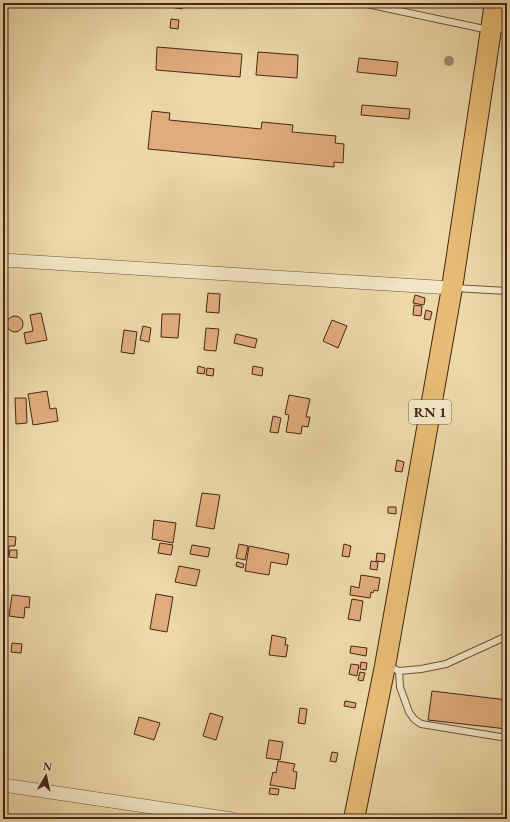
<svg xmlns="http://www.w3.org/2000/svg" width="510" height="822" font-family="'EB Garamond',serif">
  <style>
    .building { fill: #e1ac7d; stroke: #442618 }
    .lines { fill: none; stroke-linecap: round; stroke-linejoin: round }
    .lane-casing { stroke: #6e523c; stroke-width: 8 }
    .street-casing { stroke: #6e523c; stroke-width: 14 }
    .primary-casing { stroke: #442618; stroke-width: 22 }
    .lane { stroke: #f3e6c6; stroke-width: 6 }
    .street { stroke: #f3e6c6; stroke-width: 13 }
    .primary { stroke: #e6bc74; stroke-width: 20 }
    .tree { fill: #a18b68 }
    .labels { text-anchor: middle; stroke-width: 3; stroke-linejoin: round; paint-order: stroke }
    .shield { fill: #f3e6c6; stroke: #78604c; stroke-width: 1 }
    .shield-label { font-size: 14px; font-weight: bold; fill: #442618 }
  </style>
  <rect width="100%" height="100%" fill="#edd8a8"/>
  <filter id="stains"><feTurbulence type="fractalNoise" baseFrequency=".005" numOctaves="4"/><feColorMatrix values="0 0 0 0 .2 0 0 0 0 .09 0 0 0 0 .02 0 0 0 .5 -.17"/></filter>
  <radialGradient id="worn" r=".72"><stop offset=".6" stop-color="#630" stop-opacity="0"/><stop offset="1" stop-color="#630" stop-opacity=".3"/></radialGradient>
  <!-- building -->
  <path class="building" d="M171,3H183L182,9L170,7Z
    M171,19L179,20L178,29L170,28Z
    M157,47L242,54L240,77L156,70Z
    M258,52L298,55L297,78L256,75Z
    M359,58L398,62L396,76L357,72Z
    M362,105L410,109L409,119L361,115Z
    M152,111L170,113L169,120L261,129L262,122L293,125L292,132L336,136L335,143L344,144L343,163L334,162V167L148,149Z
    M208,293L220,294L219,313L206,312Z
    M415,295L425,298L424,305L413,303Z
    M414,305L422,306L421,316L413,315Z
    M426,310L432,312L430,320L424,319Z
    M41,313L47,340L26,344L24,333L33,331L30,315Z
    M162,314H180L178,338L161,337Z
    M7 324a8 8 0 1 1 16 0a8 8 0 1 1-16 0Z
    M332,320L347,326L338,348L323,341Z
    M143,326L151,328L149,342L140,340Z
    M206,328L219,329L216,351L204,350Z
    M124,330L137,332L134,354L121,352Z
    M236,334L257,339L255,348L234,343Z
    M198,366L205,368L204,374L197,373Z
    M253,366L263,368L262,376L252,374Z
    M207,368L214,369L213,376L206,375Z
    M47,391L50,409L56,408L58,421L33,425L28,394Z
    M289,395L310,399L306,417H310L308,427L302,426L301,434L286,432L289,415L285,414Z
    M15,398H26L27,423L16,424Z
    M273,416L281,418L278,433L270,432Z
    M397,460L404,462L402,472L395,471Z
    M202,493L220,495L214,529L196,526Z
    M388,507H396V514L388,513Z
    M154,520L176,523L173,543L152,539Z
    M3,536L16,537L15,546H9L8,557L3,556Z
    M160,543L173,545L171,555L158,553Z
    M239,544L248,546L245,560L236,558Z
    M344,544L351,546L349,557L342,556Z
    M192,545L210,548L208,557L190,554Z
    M249,546L289,554L287,565L271,562L269,575L245,571Z
    M10,550H17V558L9,557Z
    M377,553L385,554L384,562L376,561Z
    M371,561L378,562L377,570L370,569Z
    M237,562L244,564L243,568L236,566Z
    M179,566L200,570L196,586L175,582Z
    M361,575L380,578L378,591L374,590L373,593L371,592L370,598L350,595L351,586L359,588Z
    M156,594L173,597L167,632L150,629Z
    M12,595L30,597L29,608L25,607L24,618L9,616Z
    M352,599L363,601L360,621L348,619Z
    M272,635L286,638L285,645H288L286,657L269,655Z
    M12,643L22,644L21,653L11,652Z
    M351,646L367,648L366,656L350,653Z
    M361,662L367,663L366,670L360,669Z
    M351,664L359,665L357,676L349,674Z
    M360,672L365,673L363,681L358,680Z
    M432,691L507,700V729L428,720Z
    M345,701L356,703L355,708L344,706Z
    M300,708L307,709L305,724L298,723Z
    M210,713L223,717L216,740L203,736Z
    M139,717L160,723L154,740L134,734Z
    M269,740L283,742L280,760L266,758Z
    M332,752L338,753L336,762L330,761Z
    M278,761L295,764L293,771L297,772L295,789L270,785L273,772L276,773Z
    M270,788L279,789L278,795L269,794Z"/>
  <g class="lines">
    <defs>
      <path id="lane" d="M362,3L489,30
        M455,288L507,291
        M387,666L399,671L400,687L409,712L414,719L421,724L507,738
        M399,671L421,669L446,664L507,636"/>
      <path id="street" d="M492,22L507,27
        M3,260L452,288
        M3,785L232,819"/>
      <path id="primary" d="M354,819L385,666L452,288L495,3"/>
    </defs>
    <!-- lane casing -->
    <use href="#lane" class="lane-casing"/>
    <!-- street casing -->
    <use href="#street" class="street-casing"/>
    <!-- primary casing -->
    <use href="#primary" class="primary-casing"/>
    <!-- lane -->
    <use href="#lane" class="lane"/>
    <!-- street -->
    <use href="#street" class="street"/>
    <!-- primary -->
    <use href="#primary" class="primary"/>
  </g>
  <!-- trees -->
  <circle class="tree" cx="449" cy="61" r="5"/>
  <g class="labels">
    <!-- shield labels -->
    <rect class="shield" x="409" y="400" width="42" height="24" rx="3"/>
    <g class="shield-label">
      <text x="430" y="417">RN 1</text>
    </g>
  </g>
  <!-- margin -->
  <rect width="510" height="822" fill="none" stroke="#edd8a8" stroke-width="16"/>
  <rect x="4" y="4" width="502" height="814" fill="none" stroke="#442618" stroke-width="2"/>
  <rect x="8" y="8" width="494" height="806" fill="none" stroke="#442618"/>
  <!-- north arrow -->
  <g transform="translate(46 776) rotate(9)" stroke="#f3e6c6" stroke-width="3" paint-order="stroke">
  <path d="M0-3L7 15L0 10L-7 15Z" fill="#442618"/>
  <text y="-6" font-size="11" font-weight="bold" text-anchor="middle" fill="#442618">N</text>
  </g>
  <rect width="100%" height="100%" filter="url(#stains)"/>
  <rect width="100%" height="100%" fill="url(#worn)"/>
</svg>
